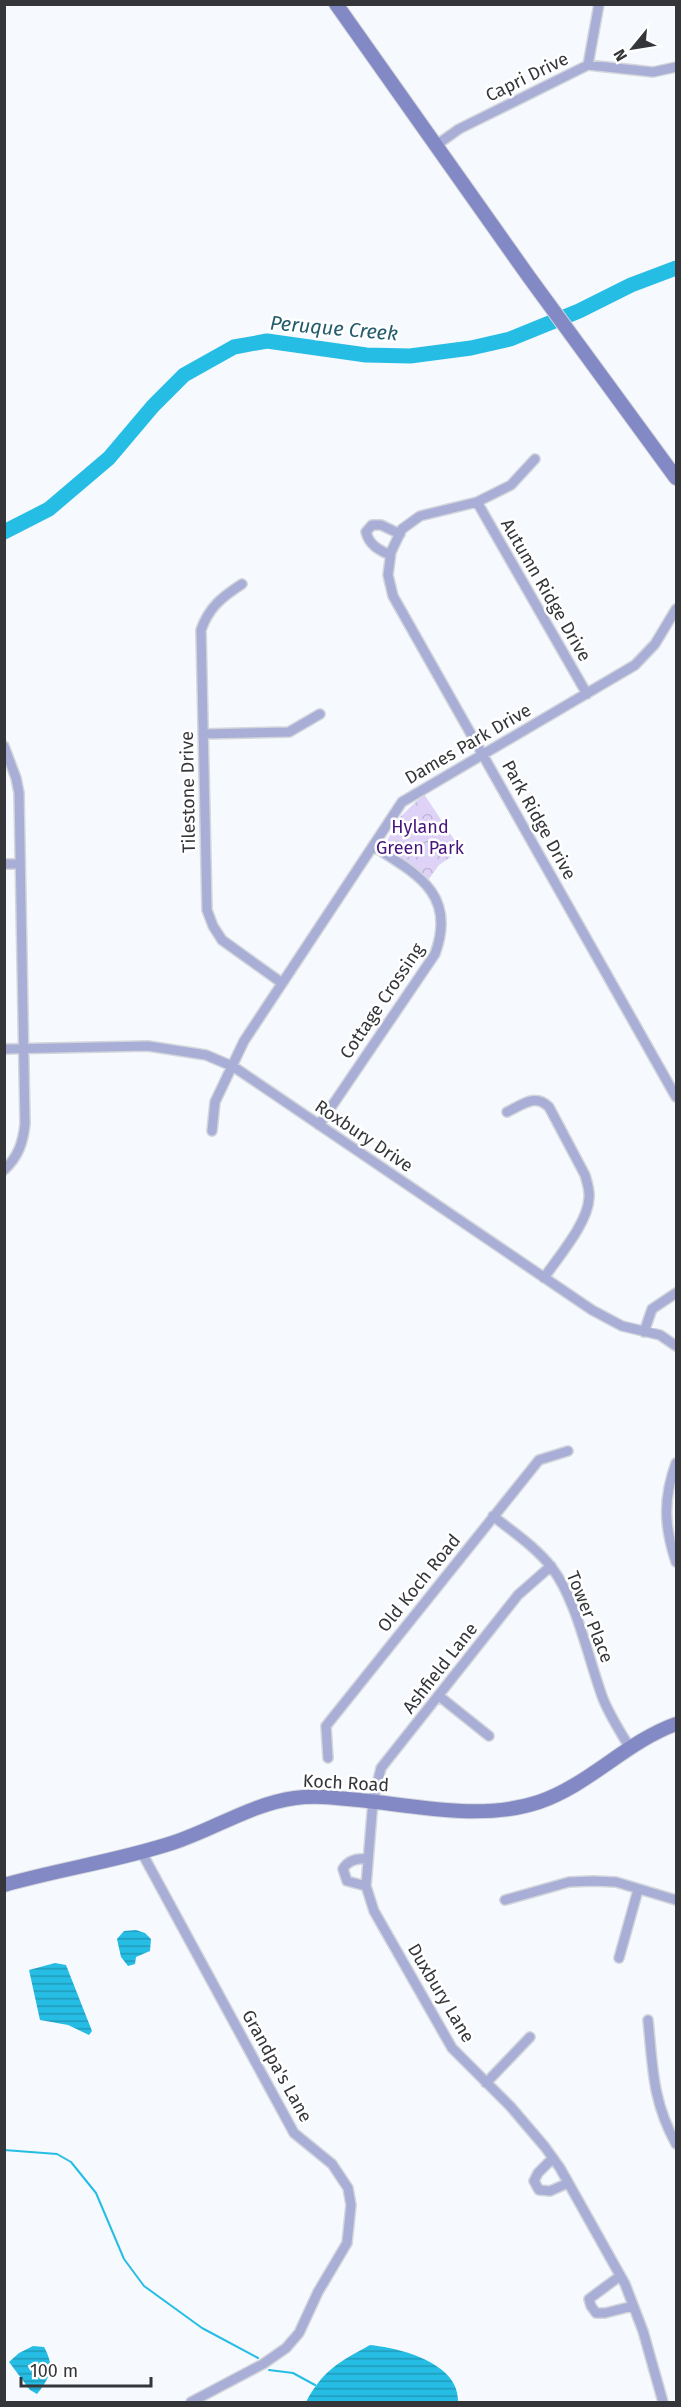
<svg xmlns="http://www.w3.org/2000/svg" width="681" height="2407" font-family="'Fira Sans',sans-serif">
  <style>
    .park { fill: url(#park-crowns) }
    .water { fill: url(#water-rules) }
    .lines { fill: none; stroke-linecap: round; stroke-linejoin: round }
    .stream { stroke: #26bde5; stroke-width: 2 }
    .river { stroke: #26bde5; stroke-width: 15 }
    .street-casing { stroke: #d3d6db; stroke-width: 12 }
    .secondary-casing { stroke: #d3d6db; stroke-width: 16 }
    .street { stroke: #a9aed7; stroke-width: 9 }
    .secondary { stroke: #8389c4; stroke-width: 14 }
    .labels { text-anchor: middle; stroke-width: 5; stroke-linejoin: round; paint-order: stroke }
    .street-label { font-size: 18px; fill: #343639; stroke: #fff }
    .park-label { font-size: 18px; fill: #45147c; stroke: #fff }
    .water-label { font-size: 20px; font-style: italic; fill: #245c6c; stroke: #fff }
  </style>
  <defs>
    <pattern id="park-crowns" width="20" height="18" patternUnits="userSpaceOnUse" patternTransform="scale(1.5)"><rect width="20" height="18" fill="#ded3f6"/><path d="M2 6a3 3 0 1 1 6 0M12 15a3 3 0 1 1 6 0" fill="none" stroke="#bfb6d4"/></pattern>
    <pattern id="water-rules" width="6" height="5" patternUnits="userSpaceOnUse" patternTransform="scale(1.5)"><rect width="6" height="5" fill="#26bde5"/><path d="M0 2.5h6" fill="none" stroke="#229abb"/></pattern>
  </defs>
  <rect width="100%" height="100%" fill="#f6f9fe"/>
  <!-- park -->
  <path class="park" d="M424,794L461,850L439,865L429,879L388,850L387,841L400,817Z"/>
  <!-- water -->
  <path class="water" d="M136,1930L145,1933L151,1939L150,1951L136,1957L135,1964L128,1966L121,1957L117,1939L124,1931Z
    M55,1963L66,1965L92,2031L89,2035L68,2025L40,2020L29,1970Z
    M370,2345C400,2348 460,2363 458,2402H306C324,2369 338,2363 370,2345Z
    M33,2346L44,2347C55,2367 51,2376 37,2394L30,2390L9,2362L19,2353Z"/>
  <g class="lines">
    <!-- stream -->
    <path class="stream" d="M4,2150L57,2154L71,2162L96,2193L124,2259L144,2286L202,2328L258,2358
      M269,2370L293,2373L315,2385"/>
    <!-- river -->
    <path class="river" d="M4,532L49,509L109,458L153,406L184,375L234,347L267,341L366,355L410,356L471,348L510,339L579,311L631,285L676,268"/>
    <defs>
      <path id="street" d="M588,65L599,4
        M435,146L459,129L588,65L653,72L676,67
        M535,459L511,485L477,502L420,516L402,529L391,552L388,575L393,596L676,1097
        M477,502L587,694
        M390,555C379,550 369,545 366,532L372,525H381L400,534
        M242,584C222,597 209,607 201,630L207,910L213,926L222,940L282,983
        M203,734L289,732L320,714
        M4,746L16,778L19,793L25,1124C23,1143 18,1157 4,1170
        M4,864H20
        M4,1049L148,1046L206,1055L234,1067L592,1310L622,1326L660,1335L676,1346
        M507,1112C522,1105 535,1093 549,1107L585,1175C587,1182 590,1190 589,1198C588,1223 558,1257 544,1278
        M319,1125L435,954C457,894 417,874 373,846
        M212,1131L215,1102L244,1041L402,802L635,665L655,644L676,609
        M644,1332L652,1309L676,1293
        M676,1463C663,1499 664,1526 676,1562
        M493,1516C513,1532 536,1547 552,1568C576,1599 588,1657 602,1696C609,1715 620,1731 630,1748
        M551,1566L518,1595L381,1768L373,1801L366,1886L374,1911L452,2048L510,2106L545,2147L560,2168L625,2284L643,2331L663,2402
        M439,1696L489,1736
        M328,1758L326,1726L539,1460L568,1451
        M142,1853L294,2133L332,2164L348,2188L351,2205L347,2243L318,2292L299,2333L286,2348L263,2364L191,2402
        M366,1886L347,1881L343,1869C348,1860 358,1858 368,1859
        M505,1900L569,1882L593,1881L616,1882L676,1900
        M619,1958L638,1890
        M648,2020C653,2068 652,2100 676,2144
        M486,2083L530,2037
        M553,2158L538,2173L534,2181L539,2190L550,2191L568,2183
        M620,2276L589,2299L591,2306L596,2313H605L633,2306"/>
      <path id="secondary" d="M336,4L529,277L676,478
        M4,1885C60,1869 117,1861 172,1843C213,1830 251,1804 295,1798C316,1795 338,1798 359,1800C417,1806 482,1821 539,1802C589,1785 626,1742 676,1724"/>
    </defs>
    <!-- street casing -->
    <use href="#street" class="street-casing"/>
    <!-- secondary casing -->
    <use href="#secondary" class="secondary-casing"/>
    <!-- street -->
    <use href="#street" class="street"/>
    <!-- secondary -->
    <use href="#secondary" class="secondary"/>
  </g>
  <g class="labels">
    <!-- street labels -->
    <g class="street-label">
      <text transform="translate(527 77) rotate(-26)" y="6">Capri Drive</text>
      <text transform="translate(546 590) rotate(60)" y="6">Autumn Ridge Drive</text>
      <text transform="translate(468 744) rotate(-30)" y="6">Dames Park Drive</text>
      <text transform="translate(188 792) rotate(-91)" y="6">Tilestone Drive</text>
      <text transform="translate(539 820) rotate(61)" y="6">Park Ridge Drive</text>
      <text transform="translate(382 1001) rotate(-56)" y="6">Cottage Crossing</text>
      <text transform="translate(364 1136) rotate(34)" y="6">Roxbury Drive</text>
      <text transform="translate(419 1583) rotate(-51)" y="6">Old Koch Road</text>
      <text transform="translate(590 1617) rotate(68)" y="6">Tower Place</text>
      <text transform="translate(440 1668) rotate(-52)" y="6">Ashfield Lane</text>
      <text transform="translate(346 1783) rotate(3)" y="6">Koch Road</text>
      <text transform="translate(441 1993) rotate(59)" y="6">Duxbury Lane</text>
      <text transform="translate(277 2066) rotate(61)" y="6">Grandpa's Lane</text>
    </g>
    <!-- park labels -->
    <g class="park-label">
      <text x="420" y="833">Hyland<tspan x="420" dy="21">Green Park</tspan></text>
    </g>
    <!-- water labels -->
    <g class="water-label">
      <text transform="translate(334 328) rotate(5)" y="7">Peruque Creek</text>
    </g>
  </g>
  <!-- border -->
  <rect width="681" height="2407" fill="none" stroke="#343639" stroke-width="12"/>
  <!-- north arrow -->
  <g transform="translate(633 48) rotate(240)" stroke="#ffffff" stroke-width="4.5" paint-order="stroke">
  <path d="M0-4.5L10 22L0 15L-10 22Z" fill="#343639"/>
  <text y="-9" font-size="16" font-weight="bold" text-anchor="middle" fill="#343639">N</text>
  </g>
  <!-- scale -->
  <path d="M21 2377v9h130v-9" fill="none" stroke="#343639" stroke-width="3"/>
  <text x="30" y="2377" font-size="18" fill="#343639" stroke="#ffffff" stroke-width="4.5" paint-order="stroke">100 m</text>
</svg>
